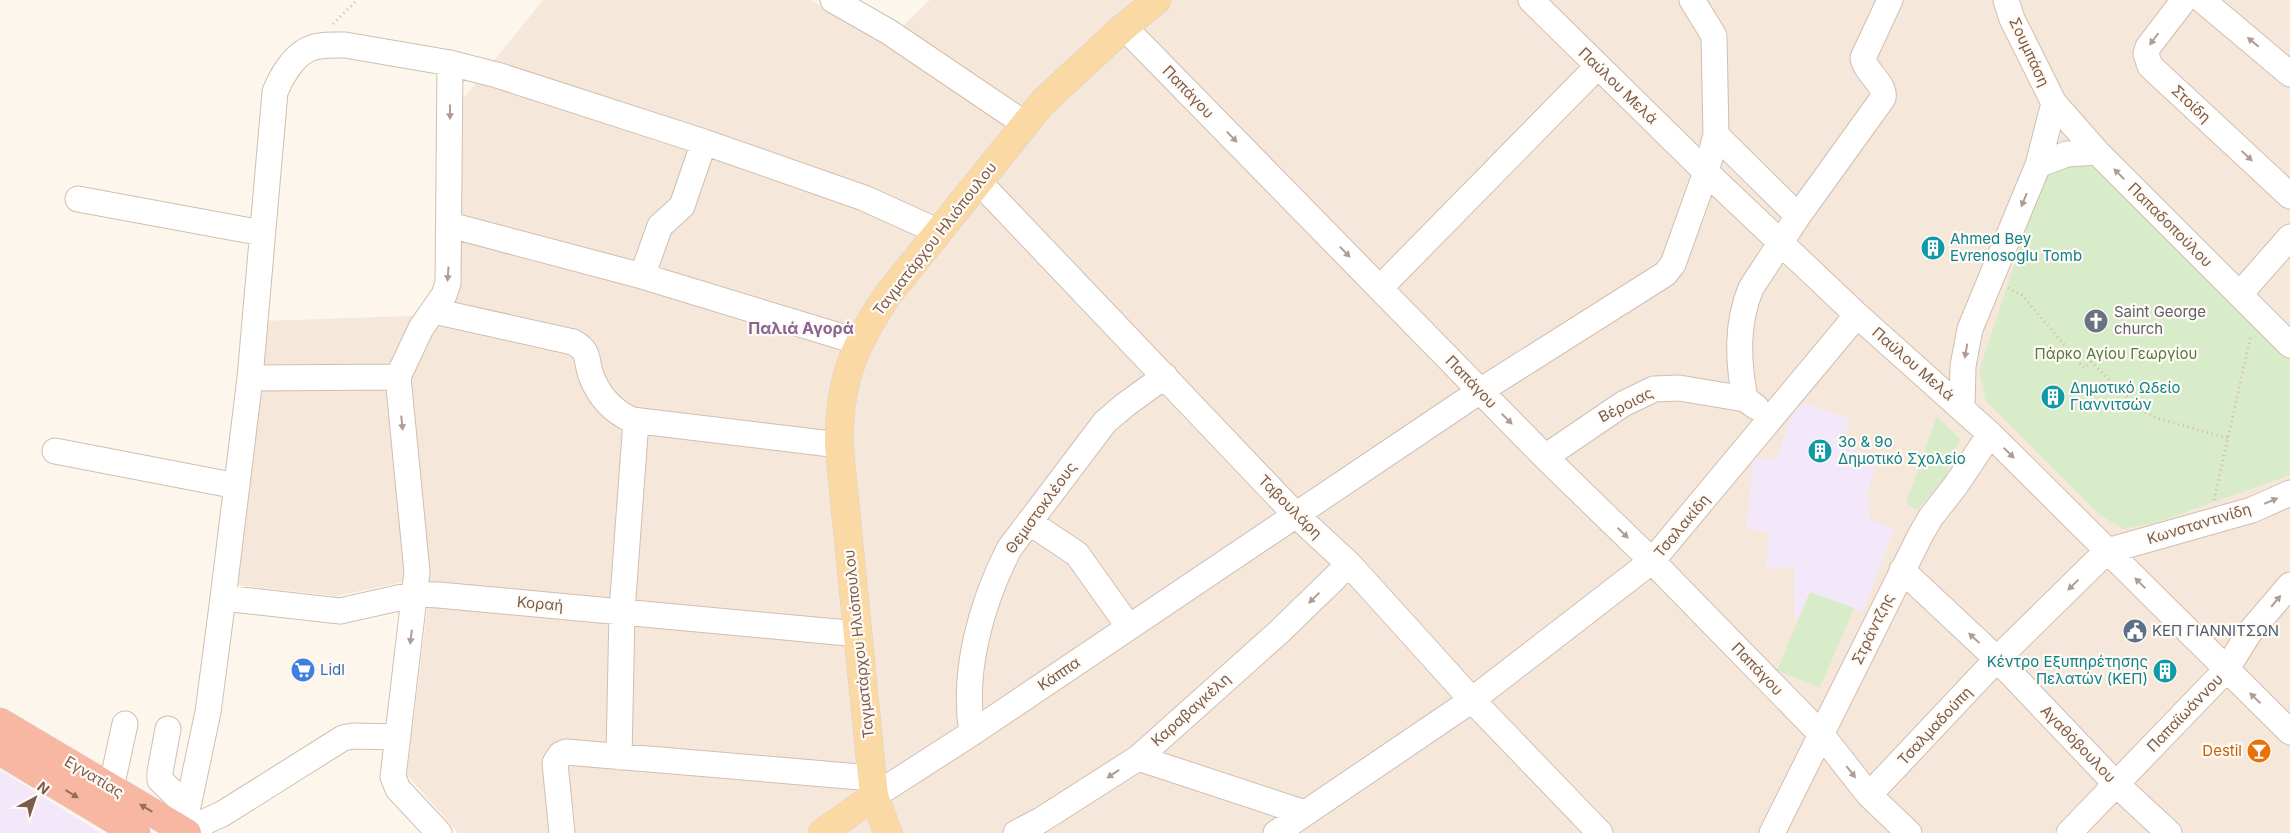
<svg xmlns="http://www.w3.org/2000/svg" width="2290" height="833" font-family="Inter,sans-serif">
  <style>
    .residential { fill: #f5e8da }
    .education { fill: #f3e8fa }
    .green { fill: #d8ecc9 }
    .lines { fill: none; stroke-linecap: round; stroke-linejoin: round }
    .minor-casing { stroke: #d1beb0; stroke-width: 27 }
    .major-casing { stroke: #dad1cd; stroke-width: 29 }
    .highway-casing { stroke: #dad1cd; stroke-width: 29 }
    .path { stroke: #d9b8a5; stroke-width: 3; stroke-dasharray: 1 4; stroke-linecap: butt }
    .minor { stroke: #fff; stroke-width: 25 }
    .major { stroke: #fbd9a5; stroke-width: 28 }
    .highway { stroke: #f7b7a3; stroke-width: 28 }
    .oneway { fill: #af9d94 }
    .oneway2 { fill: #936e5e }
    .labels { text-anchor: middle; stroke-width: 4.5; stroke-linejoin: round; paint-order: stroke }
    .street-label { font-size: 15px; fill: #7a5c4d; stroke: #fffaf3 }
    .culture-label { font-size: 15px; fill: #0d838f; stroke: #fffaf3; text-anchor: start }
    .worship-label { font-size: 15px; fill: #5b616d; stroke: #fffaf3; text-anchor: start }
    .park-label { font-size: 15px; fill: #537a41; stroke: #fffaf3 }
    .service-label { font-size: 15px; fill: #4e5e75; stroke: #fffaf3; text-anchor: start }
    .shop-label { font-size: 15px; fill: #366cbe; stroke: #fffaf3; text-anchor: start }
    .food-label { font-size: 15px; fill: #c56008; stroke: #fffaf3; text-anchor: end }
    .neighbourhood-label { font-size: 16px; font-weight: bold; fill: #846695; stroke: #fffaf3 }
  </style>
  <rect width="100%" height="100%" fill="#fdf6ec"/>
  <!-- residential -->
  <path class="residential" d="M543,0H811L884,44L930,0H2290V833H458L407,775L429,594L428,577L336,596L237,585L263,321L438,315L459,203L463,99Z"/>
  <!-- education -->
  <path class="education" d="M1799,402L1850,419L1843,445L1878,457L1868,491L1870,519L1894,529L1863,612L1810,592L1798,619H1795L1794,568H1766L1769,533L1746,528L1754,458L1777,460L1788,425Z
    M0,770L101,833H0Z"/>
  <!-- green -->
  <path class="green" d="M2099,161L2290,353V475L2155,523L2123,529L2100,515L1986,401L1979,371L2046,169Z
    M1937,416L1960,439L1945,479L1917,510L1906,503Z
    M1810,592L1854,608L1820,688L1777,670Z"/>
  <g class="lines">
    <defs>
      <path id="minor" d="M833,0L889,32L1025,124
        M1531,0L1706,172L1857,315L1990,434L2290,732
        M2006,0L2012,19L2054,103L2097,152L2290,345
        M2184,0L2148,47L2146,54L2150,66L2290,196
        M2202,0L2290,74
        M1124,27L1545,457L1652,561L1821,734L1869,795L1909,833
        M1716,135L1798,216
        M2038,165L2067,154L2097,152
        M980,183L1296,515L1349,564L1472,700L1600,833
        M78,199L262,233
        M450,225L642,276L859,342
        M642,276L660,226L682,206L704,142
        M1380,288L1597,67
        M2240,294L2290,237
        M434,311L573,342C592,352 585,362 592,378C600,397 614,412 632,420L839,445
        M250,378L398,377
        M1745,399C1738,361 1736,324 1751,288L1798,216L1883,98C1886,84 1865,72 1863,58L1890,0
        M1962,407L1963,366L1970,329L2038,165L2054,103
        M55,451L237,486
        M1545,457L1623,404L1654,389L1679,388L1745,399L1756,407
        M1029,522L1077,554L1129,627
        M1902,570L1997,659L2116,784L2169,833
        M223,598L340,611L416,594L439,595L858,634
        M168,729L160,772V780L188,807
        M972,733C962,672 981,604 1009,549L1105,422L1125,405L1165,376
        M619,757L622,611L636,421
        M1138,758L1305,813
        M111,788L125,724
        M1869,795L1997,659L2107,551L2252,510L2290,493
        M874,796L972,733L1480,391L1665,274L1673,264L1706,172L1716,135L1714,36L1692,0
        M183,830L208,712L223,598L250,378L275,92C281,77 293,56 309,49C319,44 333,45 345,45L450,63L497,75L704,142L864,198L939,232
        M200,833V824L222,814L343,738L353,736L398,737
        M439,833L398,789L393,777L417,572L398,377L421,328L444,295L448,283L450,63
        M562,833L555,763L561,754L566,752L872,778
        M1016,833L1041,820L1138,758L1279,632L1349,564
        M1276,833L1472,700L1652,561L1857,315
        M1772,833L1921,534L1931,517L1956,485L1990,434
        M2069,833L2226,670L2249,633L2290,585"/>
      <path id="major" d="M822,833L874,796
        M888,833L874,796L839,445C839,383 852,349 886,297L1043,102L1124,27L1157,0"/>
      <path id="highway" d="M0,722L187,833
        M0,751L136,833"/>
    </defs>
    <!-- minor casing -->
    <use href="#minor" class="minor-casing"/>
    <!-- major casing -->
    <use href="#major" class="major-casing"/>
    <!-- highway casing -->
    <use href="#highway" class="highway-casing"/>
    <!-- path -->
    <path class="path" d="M333,24L357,0
      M2008,288L2022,295L2084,368L2091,362L2142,411L2159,419L2228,438
      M2214,500L2251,335"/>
    <!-- minor -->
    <use href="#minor" class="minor"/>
    <!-- major -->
    <use href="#major" class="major"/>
    <!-- highway -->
    <use href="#highway" class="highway"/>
  </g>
  <!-- one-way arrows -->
  <defs><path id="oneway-solid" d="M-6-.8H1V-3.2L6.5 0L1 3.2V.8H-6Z" transform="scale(1.25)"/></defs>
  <g class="oneway">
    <use href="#oneway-solid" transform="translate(2154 39) rotate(127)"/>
    <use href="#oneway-solid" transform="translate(2253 42) rotate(-140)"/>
    <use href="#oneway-solid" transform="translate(450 112) rotate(90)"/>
    <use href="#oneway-solid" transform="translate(1232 137) rotate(46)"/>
    <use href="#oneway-solid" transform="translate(2247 156) rotate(43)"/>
    <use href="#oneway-solid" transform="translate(2119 174) rotate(-135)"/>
    <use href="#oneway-solid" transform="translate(2024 200) rotate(112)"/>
    <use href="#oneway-solid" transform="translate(1345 252) rotate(46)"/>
    <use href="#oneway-solid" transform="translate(448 274) rotate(94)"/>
    <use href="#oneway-solid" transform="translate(1966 351) rotate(100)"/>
    <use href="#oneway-solid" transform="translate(1507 419) rotate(45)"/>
    <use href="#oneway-solid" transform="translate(402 423) rotate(84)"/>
    <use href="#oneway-solid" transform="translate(2009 453) rotate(45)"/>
    <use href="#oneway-solid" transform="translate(2271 501) rotate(-23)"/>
    <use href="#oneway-solid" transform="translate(1623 533) rotate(44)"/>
    <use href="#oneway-solid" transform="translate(2140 583) rotate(-135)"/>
    <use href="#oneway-solid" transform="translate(2073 585) rotate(136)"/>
    <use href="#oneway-solid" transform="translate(1314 598) rotate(136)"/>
    <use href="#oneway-solid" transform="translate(2276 601) rotate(-50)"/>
    <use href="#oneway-solid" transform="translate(411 637) rotate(97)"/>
    <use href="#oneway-solid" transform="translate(1974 638) rotate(-137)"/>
    <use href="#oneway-solid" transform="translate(2255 698) rotate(-136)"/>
    <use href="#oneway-solid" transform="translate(1851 772) rotate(52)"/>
    <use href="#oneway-solid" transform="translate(1113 774) rotate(146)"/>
  </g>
  <g class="oneway2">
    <use href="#oneway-solid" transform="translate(72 794) rotate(31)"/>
    <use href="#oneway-solid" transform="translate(146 808) rotate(-149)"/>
  </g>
  <!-- icons -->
  <defs>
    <symbol id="building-disc" viewBox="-11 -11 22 22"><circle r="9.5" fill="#0f9aa8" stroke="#fffaf3"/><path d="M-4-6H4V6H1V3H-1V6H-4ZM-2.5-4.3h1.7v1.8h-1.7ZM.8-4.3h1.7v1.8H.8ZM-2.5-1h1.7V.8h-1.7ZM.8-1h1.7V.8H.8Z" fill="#fff"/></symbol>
    <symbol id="church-disc" viewBox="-11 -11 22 22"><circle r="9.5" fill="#6b7280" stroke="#fffaf3"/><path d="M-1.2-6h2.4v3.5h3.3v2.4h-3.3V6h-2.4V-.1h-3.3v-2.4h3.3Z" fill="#fff"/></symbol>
    <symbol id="civic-disc" viewBox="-11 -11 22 22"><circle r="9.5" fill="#5c6f8a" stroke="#fffaf3"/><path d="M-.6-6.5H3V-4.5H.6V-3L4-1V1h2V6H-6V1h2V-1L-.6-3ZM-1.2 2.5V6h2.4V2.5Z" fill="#fff"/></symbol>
    <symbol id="supermarket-disc" viewBox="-11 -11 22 22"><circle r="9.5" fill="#3f7fe0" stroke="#fffaf3"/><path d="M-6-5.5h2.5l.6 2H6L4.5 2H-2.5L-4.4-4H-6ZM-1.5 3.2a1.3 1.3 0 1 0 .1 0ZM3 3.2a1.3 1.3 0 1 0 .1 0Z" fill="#fff"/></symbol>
    <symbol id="bar-disc" viewBox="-11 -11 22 22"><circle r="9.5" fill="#e8710a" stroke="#fffaf3"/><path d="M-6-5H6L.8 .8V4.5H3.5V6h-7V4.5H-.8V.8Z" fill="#fff"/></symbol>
  </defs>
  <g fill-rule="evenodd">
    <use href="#building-disc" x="1919" y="234" width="28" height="28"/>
    <use href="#church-disc" x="2082" y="307" width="28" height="28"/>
    <use href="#building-disc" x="2039" y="383" width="28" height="28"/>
    <use href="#building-disc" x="1806" y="437" width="28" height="28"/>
    <use href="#civic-disc" x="2121" y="617" width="28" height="28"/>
    <use href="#supermarket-disc" x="289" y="656" width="28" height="28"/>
    <use href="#building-disc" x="2151" y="657" width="28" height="28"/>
    <use href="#bar-disc" x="2245" y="737" width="28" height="28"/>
  </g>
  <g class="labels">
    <!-- street labels -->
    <g class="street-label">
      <text transform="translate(2029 52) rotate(65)" y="5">Σουμπάση</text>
      <text transform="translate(1618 86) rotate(44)" y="5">Παύλου Μελά</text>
      <text transform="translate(1188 92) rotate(46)" y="5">Παπάγου</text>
      <text transform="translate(2191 104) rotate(43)" y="5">Στοίδη</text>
      <text transform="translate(2170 225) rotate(45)" y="5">Παπαδοπούλου</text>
      <text transform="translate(935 239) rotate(-52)" y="5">Ταγματάρχου Ηλιόπουλου</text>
      <text transform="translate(1913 364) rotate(41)" y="5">Παύλου Μελά</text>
      <text transform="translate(1471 382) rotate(46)" y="5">Παπάγου</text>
      <text transform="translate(1626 405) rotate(-27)" y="5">Βέροιας</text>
      <text transform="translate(1290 507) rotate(45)" y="5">Ταβουλάρη</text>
      <text transform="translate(1041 508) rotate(-54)" y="5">Θεμιστοκλέους</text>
      <text transform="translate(2199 524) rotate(-17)" y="5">Κωνσταντινίδη</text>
      <text transform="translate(1682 526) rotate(-50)" y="5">Τσαλακίδη</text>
      <text transform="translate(540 604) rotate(5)" y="5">Κοραή</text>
      <text transform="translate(1873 629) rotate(-64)" y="5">Στράντζης</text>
      <text transform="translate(859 644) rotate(-96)" y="5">Ταγματάρχου Ηλιόπουλου</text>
      <text transform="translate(1757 669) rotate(46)" y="5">Παπάγου</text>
      <text transform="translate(1059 674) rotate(-34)" y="5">Κάππα</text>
      <text transform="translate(1191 710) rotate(-42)" y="5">Καραβαγκέλη</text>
      <text transform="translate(2185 713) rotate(-46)" y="5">Παπαϊωάννου</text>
      <text transform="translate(1935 726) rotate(-47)" y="5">Τσαλμαδούπη</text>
      <text transform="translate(2078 744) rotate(46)" y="5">Αγαθόβουλου</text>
      <text transform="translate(94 777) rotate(31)" y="5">Εγνατίας</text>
    </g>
    <!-- culture labels -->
    <g class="culture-label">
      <text x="1950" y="244">Ahmed Bey<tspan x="1950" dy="17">Evrenosoglu Tomb</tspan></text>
      <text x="2070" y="393">Δημοτικό Ωδείο<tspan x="2070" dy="17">Γιαννιτσών</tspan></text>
      <text x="1838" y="447">3ο &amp; 9ο<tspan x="1838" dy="17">Δημοτικό Σχολείο</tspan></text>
      <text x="2148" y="667" text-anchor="end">Κέντρο Εξυπηρέτησης<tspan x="2148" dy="17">Πελατών (ΚΕΠ)</tspan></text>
    </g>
    <!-- worship labels -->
    <g class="worship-label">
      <text x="2114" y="317">Saint George<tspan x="2114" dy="17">church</tspan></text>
    </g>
    <!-- park labels -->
    <g class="park-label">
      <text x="2116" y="359">Πάρκο Αγίου Γεωργίου</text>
    </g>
    <!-- service labels -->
    <g class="service-label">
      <text x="2152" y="636">ΚΕΠ ΓΙΑΝΝΙΤΣΩΝ</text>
    </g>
    <!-- shop labels -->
    <g class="shop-label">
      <text x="320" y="675">Lidl</text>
    </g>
    <!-- food labels -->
    <g class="food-label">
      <text x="2242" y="756">Destil</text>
    </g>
    <!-- neighbourhood labels -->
    <g class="neighbourhood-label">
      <text x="801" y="334">Παλιά Αγορά</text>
    </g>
  </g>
  <!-- north arrow -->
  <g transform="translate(35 798) rotate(40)" stroke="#fffaf3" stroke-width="4" paint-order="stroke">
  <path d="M0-4L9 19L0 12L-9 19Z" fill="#7a5c4d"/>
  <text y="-8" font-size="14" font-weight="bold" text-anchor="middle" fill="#7a5c4d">N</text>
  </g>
</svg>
